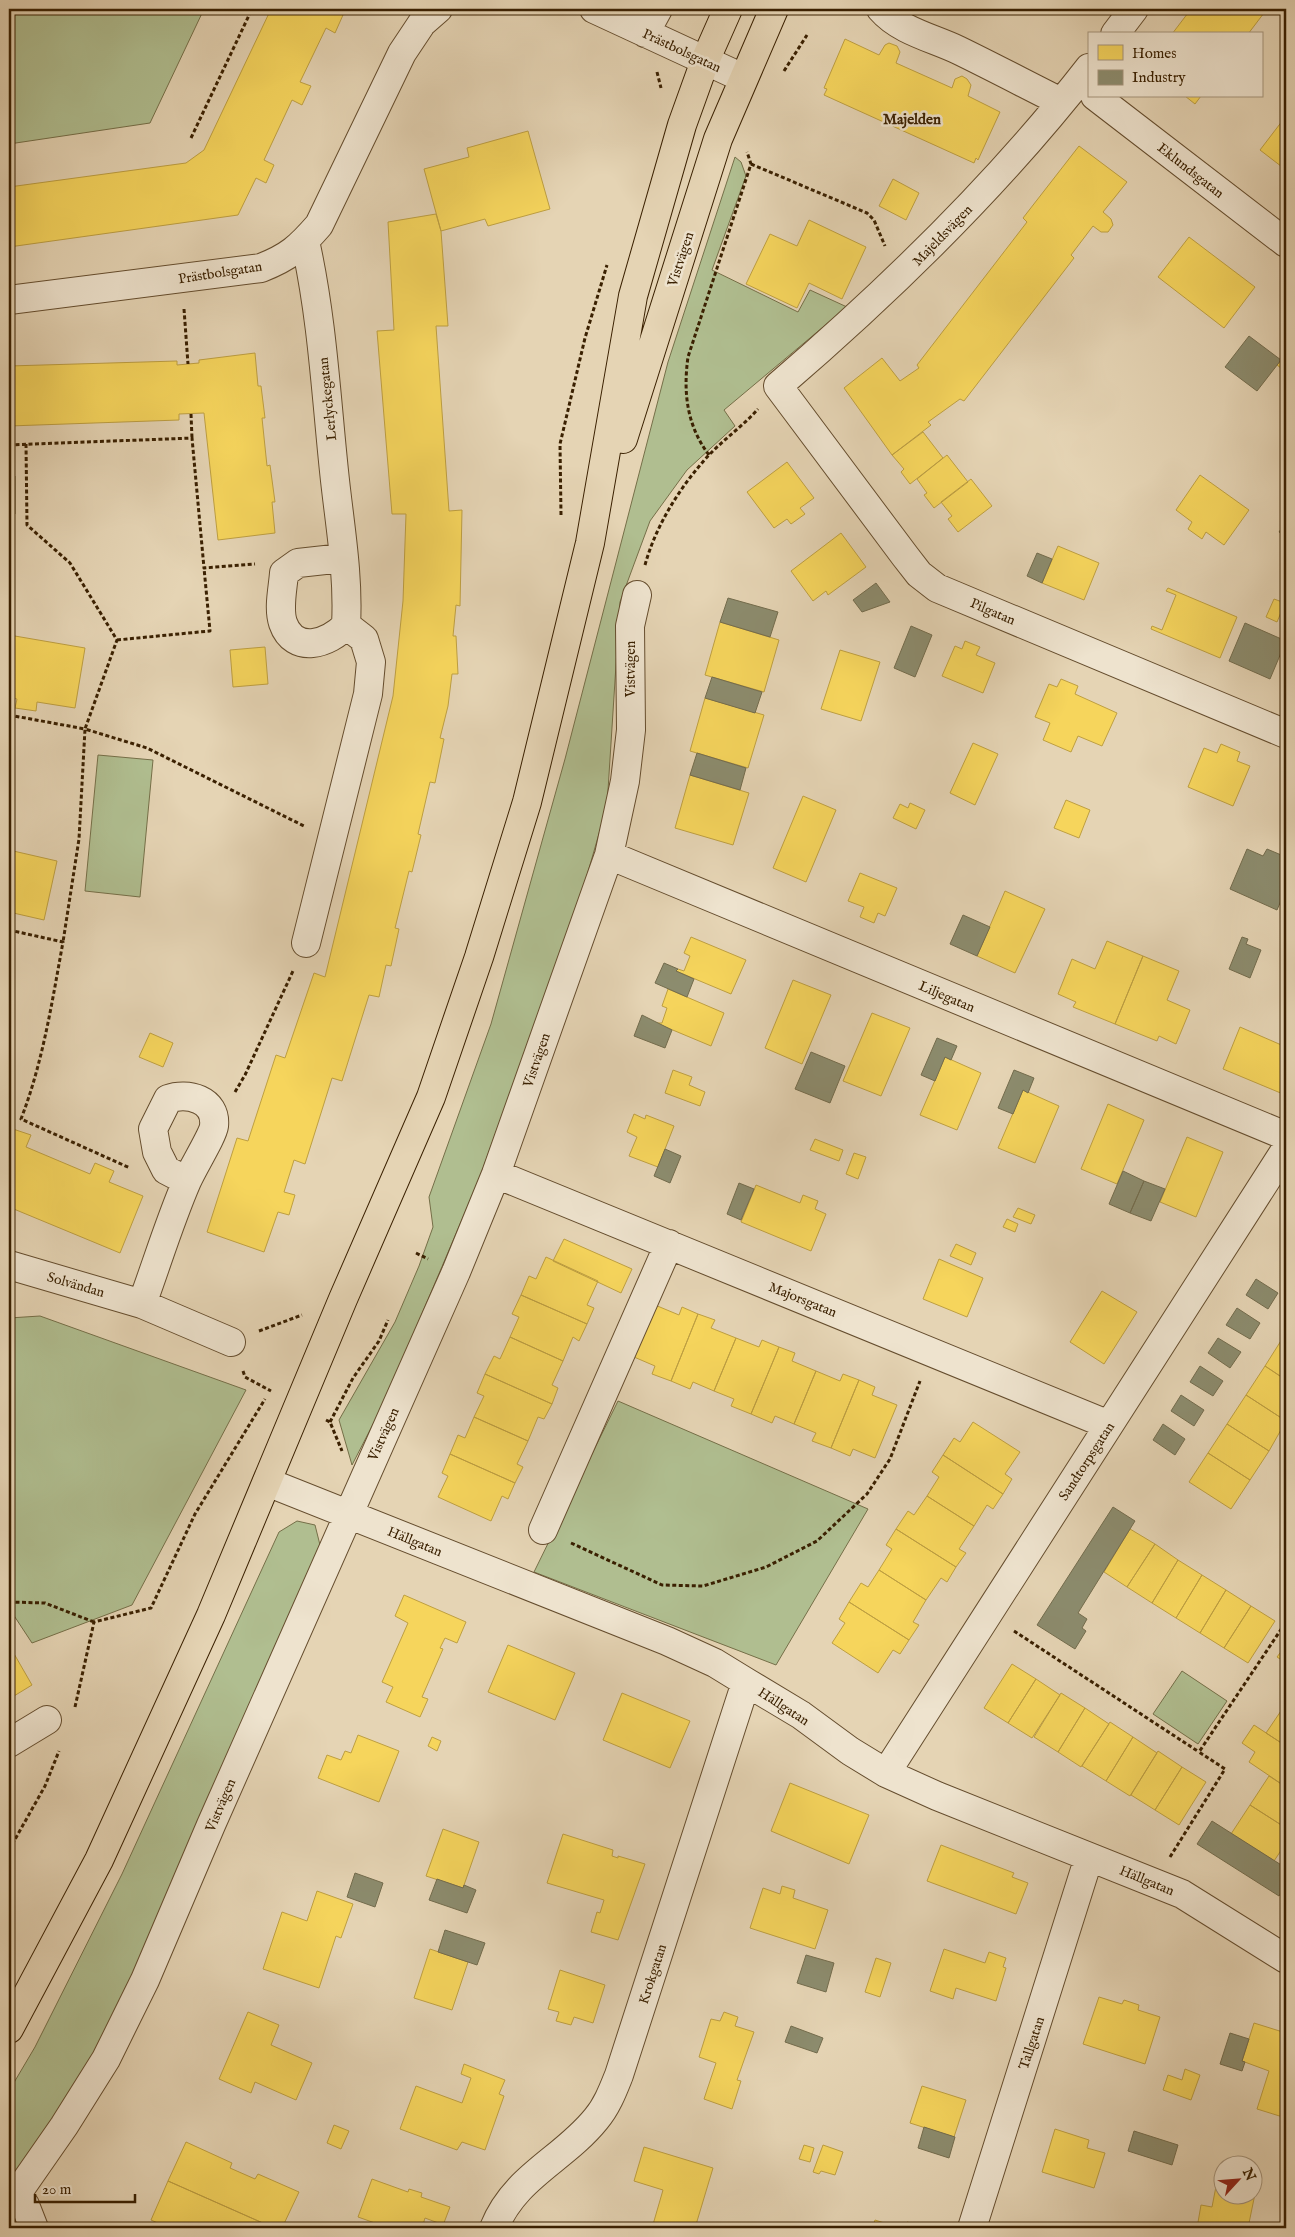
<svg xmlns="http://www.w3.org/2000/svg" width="1295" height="2237" font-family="'IM FELL English',serif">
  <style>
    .green { fill: #b0be90; stroke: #756f48 }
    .homes { fill: #f6d55c; stroke: #be9f41 }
    .industry { fill: #8c8c6e; stroke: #736c4d }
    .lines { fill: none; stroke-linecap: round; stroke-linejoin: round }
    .minor-casing { stroke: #654d2e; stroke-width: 30 }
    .major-casing { stroke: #3a2001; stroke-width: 30 }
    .path { stroke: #3a2001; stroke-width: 3; stroke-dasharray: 4 2.5; stroke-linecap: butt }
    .minor { stroke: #eee3ce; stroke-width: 28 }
    .major { stroke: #e5d4b4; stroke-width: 28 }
    .labels { text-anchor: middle; stroke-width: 5; stroke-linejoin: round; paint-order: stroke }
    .street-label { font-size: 14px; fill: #3a2001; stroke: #eee3ce }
    .neighbourhood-label { font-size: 15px; font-weight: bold; fill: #3a2001; stroke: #eee3ce }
  </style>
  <rect width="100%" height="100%" fill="#e5d4b4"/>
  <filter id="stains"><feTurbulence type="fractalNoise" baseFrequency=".004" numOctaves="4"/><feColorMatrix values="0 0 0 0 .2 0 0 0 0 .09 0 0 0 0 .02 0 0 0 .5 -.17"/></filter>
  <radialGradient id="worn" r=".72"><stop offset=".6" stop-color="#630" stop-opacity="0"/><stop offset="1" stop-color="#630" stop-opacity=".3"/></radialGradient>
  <!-- green -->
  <path class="green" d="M9,9H204L150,123L9,144Z
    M735,157L741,162L746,176L712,270L798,312L810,290L847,307L724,410L735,426L687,470L650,521L620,602L607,806L579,903L478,1182L384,1403L352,1465L339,1420L395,1322L419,1266L433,1227L429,1197L491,1024L565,759L668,362Z
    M9,476H15V514H9Z
    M98,755L153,760L140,897L85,891Z
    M40,1316L246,1390L132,1605L32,1643L9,1608V1318Z
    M618,1401L868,1509L776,1665L534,1572Z
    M297,1521L315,1525L321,1549L104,2042L9,2195V2091L35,2047L122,1874L279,1532Z
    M1182,1671L1227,1701L1198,1744L1153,1714Z"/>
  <!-- homes -->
  <path class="homes" d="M271,9H335L334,11L343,15L335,33L326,28L300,82L311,86L302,105L292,100L264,160L274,165L266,183L256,178L238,215L9,247V187L186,163L204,150Z
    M1191,9H1267L1248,34H1172Z
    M845,39L879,55L885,45L889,43L897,46L900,52L896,63L952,88L955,79L962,76L967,79L971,85L968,96L1000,112L978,160L976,158L974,163L824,95L827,89L824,88Z
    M1185,96H1201L1195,104Z
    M1286,116V170L1260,150Z
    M528,131L550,209L488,226L485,219L441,231L424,169L469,157L467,148Z
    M1079,146L1127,182L1103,212L1111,219L1113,225L1108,232H1101L1093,226L1071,255L1074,258L964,401L960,399L928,422L931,425L892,455L844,388L882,358L900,381L919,368L917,365L1027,222L1023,218Z
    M893,179L919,193L906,220L879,206Z
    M436,214L441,231L448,326H436L449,511L462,510L460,606L456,605L453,636H456L458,674H452L448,706L440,738L444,739L435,783L430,782L418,834L421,835L412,872L409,871L395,928L399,929L391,966L386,965L379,997L369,995L342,1081L332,1078L305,1164L294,1160L284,1192L295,1195L289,1215L278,1212L264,1252L207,1232L237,1138L248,1141L276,1055L285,1058L314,973L325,977L393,696L403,601L406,514H392L377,331L394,330L388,222Z
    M809,220L866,247L842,299L809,283L797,308L746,284L770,234L797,246Z
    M1189,237L1255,287L1224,328L1158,277Z
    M255,353L258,386H261L265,418H262L267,466L270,465L275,502H272L275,533L218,540L204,413L179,414V420L9,426V366L177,361V365L199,363V360Z
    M1286,353V372L1277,365Z
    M923,432L943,458L910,484L901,472L904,469L892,455Z
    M947,455L968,482L934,508L924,495L927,493L917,479Z
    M787,462L814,498L800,508L805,514L791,524L787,519L774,528L747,492Z
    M1200,475L1249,510L1224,545L1206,532L1202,539L1188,529L1192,522L1176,510Z
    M971,479L992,506L958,532L948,519L952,516L941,502Z
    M841,533L866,567L828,595L826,591L813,601L791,571Z
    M1058,546L1099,563L1084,600L1042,583Z
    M1168,588L1237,617L1220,658L1151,629L1152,626L1162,630L1176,595L1166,591Z
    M1274,599L1285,603L1277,622L1266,617Z
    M720,622L779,640L764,692L705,675Z
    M9,635L85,648L75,708L37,702L36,711L15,708L17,699L9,697Z
    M965,641L980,647L976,655L995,663L983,693L942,676L955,646L962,649Z
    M265,647L268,684L233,687L230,650Z
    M840,650L880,662L861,721L821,709Z
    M1061,679L1078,686L1075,694L1117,713L1102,746L1078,736L1071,752L1043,740L1050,723L1035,717L1049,684L1057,687Z
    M705,698L764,715L748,768L690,751Z
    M973,743L998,754L975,805L950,793Z
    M1221,744L1240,752L1237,761L1250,766L1233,806L1188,787L1204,748L1217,753Z
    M690,775L749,793L733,845L675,828Z
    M803,796L836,810L806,882L773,868Z
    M1066,800L1090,810L1079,838L1054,828Z
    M910,803L925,810L916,829L893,818L900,804L908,808Z
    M9,850L57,861L44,920L9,912Z
    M860,873L897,888L885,916L878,913L874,923L860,917L864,907L848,901Z
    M1005,891L1045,909L1015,973L977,956Z
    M691,937L746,960L731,994L676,971L678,969L684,971L690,956L684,953Z
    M1107,941L1143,956L1115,1024L1073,1007L1076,1002L1058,994L1072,959L1095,969Z
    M1143,956L1179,971L1167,1000L1190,1010L1176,1044L1159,1036L1157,1041L1115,1024Z
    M793,980L831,995L802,1064L765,1048Z
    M668,989L724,1013L711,1046L656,1023H662L667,1008L662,1006Z
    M872,1013L910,1028L881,1096L843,1081Z
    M1240,1027L1286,1047V1085L1283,1094L1223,1069Z
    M150,1033L173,1043L163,1067L139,1057Z
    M945,1057L981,1073L957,1130L920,1115Z
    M9,1058L14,1059L9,1082Z
    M673,1070L692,1077L689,1085L705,1092L700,1106L665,1093Z
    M1023,1090L1059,1106L1035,1163L998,1148Z
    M1108,1104L1144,1120L1117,1184L1081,1169Z
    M634,1114L645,1119L646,1115L674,1126L658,1167L629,1156L637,1137L627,1132Z
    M13,1129L31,1135L26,1147L90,1174L95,1163L114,1171L109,1182L143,1196L120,1253L9,1207V1139Z
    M1187,1137L1223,1152L1196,1217L1160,1202Z
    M815,1139L843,1150L839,1161L810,1150Z
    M854,1153L866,1157L858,1179L846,1174Z
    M756,1185L800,1203L803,1195L818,1201L815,1209L826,1214L811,1251L741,1222Z
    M1018,1208L1035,1215L1031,1224L1013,1217Z
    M1007,1219L1018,1224L1015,1232L1003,1227Z
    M564,1239L632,1269L621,1293L553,1261Z
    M956,1244L976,1253L971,1265L950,1256Z
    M546,1257L598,1281L587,1305L594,1308L587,1324L521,1295L529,1276L536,1279Z
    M939,1259L983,1278L967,1317L923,1299Z
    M1102,1291L1137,1312L1104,1364L1070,1342Z
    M521,1295L587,1324L579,1341L573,1337L563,1361L510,1337L519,1317L512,1314Z
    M655,1305L679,1315L682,1307L698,1314L671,1381L652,1374L655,1366L634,1357Z
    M698,1314L715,1320L711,1328L736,1338L714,1391L693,1382L690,1389L671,1381Z
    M1284,1336L1286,1338V1380L1265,1366Z
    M510,1337L563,1361L552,1385L558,1388L552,1404L485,1374L494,1356L500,1359Z
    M736,1338L759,1347L762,1340L779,1347L751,1414L731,1406L734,1399L714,1391Z
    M779,1347L795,1353L792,1361L816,1371L794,1424L775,1416L772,1423L751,1414Z
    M1265,1366L1286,1380V1421L1246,1395Z
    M816,1371L840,1381L843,1374L859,1380L831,1448L812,1441L816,1433L794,1424Z
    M485,1374L552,1404L544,1419L538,1417L528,1441L474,1417L484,1396L477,1393Z
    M859,1380L875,1387L872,1395L897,1405L875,1458L853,1449L850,1456L831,1448Z
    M1246,1395L1286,1421L1269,1451L1227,1424Z
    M474,1417L528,1441L517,1464L523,1467L515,1483L450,1454L458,1435L465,1438Z
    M973,1422L1020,1452L1005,1474L1012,1479L1003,1494L943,1455L954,1438L960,1442Z
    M1227,1424L1269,1451L1250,1480L1208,1453Z
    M1208,1453L1250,1480L1231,1509L1189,1482Z
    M450,1454L515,1483L508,1499L502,1496L491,1521L438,1497L448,1476L442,1473Z
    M943,1455L1003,1494L993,1509L987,1505L974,1526L927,1496L939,1477L932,1472Z
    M927,1496L974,1526L959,1549L966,1553L956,1567L896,1529L908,1511L914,1515Z
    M896,1529L956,1567L947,1582L941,1578L926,1600L879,1570L892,1549L886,1545Z
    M1130,1529L1155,1544L1127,1587L1104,1572Z
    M1155,1544L1178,1560L1152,1603L1127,1587Z
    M1178,1560L1202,1575L1176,1618L1152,1603Z
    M879,1570L926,1600L913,1622L919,1625L909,1640L849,1602L861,1583L868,1587Z
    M1202,1575L1226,1590L1200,1633L1176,1618Z
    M1226,1590L1251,1606L1224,1648L1200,1633Z
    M404,1595L466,1622L457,1643L445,1638L440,1648L443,1649L422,1697L428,1699L420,1717L386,1702L393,1687L382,1682L408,1623L395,1616Z
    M849,1602L909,1640L900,1654L893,1650L878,1673L832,1643L845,1623L839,1619Z
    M1251,1606L1275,1621L1248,1663L1224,1648Z
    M9,1645L32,1685L9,1699Z
    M508,1645L575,1673L555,1720L488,1692Z
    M1283,1649L1286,1651V1663L1277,1657Z
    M1012,1664L1036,1679L1008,1723L984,1708Z
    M1036,1679L1060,1695L1032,1738L1008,1723Z
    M622,1693L690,1721L670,1768L603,1740Z
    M1061,1693L1085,1708L1058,1752L1034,1737Z
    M1285,1705L1286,1706V1746L1266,1733Z
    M1085,1708L1109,1724L1081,1767L1058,1752Z
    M1110,1722L1133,1737L1106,1781L1082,1766Z
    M1254,1725L1286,1746V1787L1249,1762L1255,1752L1242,1743Z
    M358,1735L399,1751L379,1802L318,1778L327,1755L341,1760L345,1751L351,1753Z
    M432,1737L441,1741L437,1751L428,1746Z
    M1133,1737L1157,1753L1130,1796L1106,1781Z
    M1158,1751L1182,1767L1155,1810L1131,1795Z
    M1182,1767L1206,1782L1179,1825L1155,1810Z
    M1269,1776L1286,1787V1828L1250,1805Z
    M790,1783L869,1815L849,1864L771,1831Z
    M1250,1805L1286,1828V1843L1274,1861L1231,1834Z
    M443,1829L479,1842L463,1888L426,1876Z
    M563,1834L613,1850L612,1856L618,1858V1856L645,1864L618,1940L591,1932L597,1912L600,1913L604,1900L547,1883Z
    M941,1845L1014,1873L1012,1877L1028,1883L1016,1914L927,1881Z
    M782,1886L795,1890L793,1898L828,1910L815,1949L750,1928L763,1888L780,1894Z
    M317,1891L353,1904L341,1938L336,1936L319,1988L263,1969L282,1912L307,1921Z
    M430,1949L468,1962L452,2010L414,1998Z
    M944,1949L985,1963L989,1952L1006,1958L1003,1967L1006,1968L996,2001L956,1988L953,1999L930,1991Z
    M876,1958L891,1963L880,1997L865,1992Z
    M560,1970L605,1985L593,2023L574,2017L571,2025L556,2021L559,2012L548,2009Z
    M1099,1997L1122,2004L1124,2000L1139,2005L1138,2010L1160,2017L1145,2064L1083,2044Z
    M248,2012L279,2025L271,2045L312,2063L296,2100L255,2082L251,2093L219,2079Z
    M724,2012L738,2017L735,2026L754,2032L737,2080L741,2081L732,2109L704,2099L716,2063L699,2057L711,2019L720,2021Z
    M1254,2023L1286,2033V2118L1257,2109L1269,2071L1242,2061Z
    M464,2064L505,2080L499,2094L504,2096L485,2150L462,2142L457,2150L400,2129L416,2086L462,2103L471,2078L461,2074Z
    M1185,2069L1200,2075L1191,2100L1163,2090L1168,2075L1182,2080Z
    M922,2086L966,2100L954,2137L910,2123Z
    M334,2125L349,2131L341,2149L327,2143Z
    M1055,2129L1089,2140L1087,2148L1105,2153L1094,2188L1042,2172Z
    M186,2142L232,2163L230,2168L255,2179L258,2174L299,2192L282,2228H274L168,2181Z
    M804,2145L814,2148L810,2162L799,2159Z
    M823,2145L843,2152L835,2175L821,2171L819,2174L813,2172Z
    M644,2147L713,2168L695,2228H652L663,2190L634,2181Z
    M1218,2176L1222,2177V2194H1252V2183L1257,2184L1248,2228H1197L1201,2205L1212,2207Z
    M372,2179L408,2192L409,2189L422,2193L421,2197L450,2207L442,2228H440L441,2224L425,2218L422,2228H389L358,2217Z
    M168,2181L274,2228H169L151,2220Z
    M875,2220L900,2228H872Z
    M907,2222L921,2226L920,2228H905Z"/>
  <!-- industry -->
  <path class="industry" d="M1249,336L1281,360L1257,391L1225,367Z
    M1286,522V536L1279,532Z
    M1037,553L1052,559L1042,583L1027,576Z
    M876,583L890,602L862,612L853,600Z
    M728,598L778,612L770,637L720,622Z
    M1245,623L1286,641L1270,679L1229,661Z
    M911,626L932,635L915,677L894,668Z
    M712,677L762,692L755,713L705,698Z
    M697,753L746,768L740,790L690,775Z
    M1247,849L1263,856L1267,849L1286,857V889L1277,910L1230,889Z
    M963,915L990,927L977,956L950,944Z
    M1242,937L1248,939L1246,944L1261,950L1250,978L1229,969Z
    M664,963L678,969L676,971L694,979L687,997L655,983Z
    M642,1015L672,1030L665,1048L634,1036Z
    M937,1038L957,1046L951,1060L945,1057L935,1081L921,1075Z
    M811,1052L845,1066L830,1103L795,1089Z
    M1014,1070L1034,1078L1028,1093L1023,1090L1013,1114L998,1108Z
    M665,1149L681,1156L670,1183L654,1176Z
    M1123,1171L1144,1181L1130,1213L1109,1204Z
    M1144,1181L1165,1189L1151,1221L1130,1213Z
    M739,1183L754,1189L741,1220L727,1214Z
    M1256,1279L1278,1293L1268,1309L1246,1295Z
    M1237,1308L1260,1323L1250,1339L1226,1325Z
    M1218,1338L1241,1352L1230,1368L1208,1353Z
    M1200,1366L1223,1381L1213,1396L1190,1382Z
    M1181,1395L1204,1410L1194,1426L1171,1411Z
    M1163,1424L1185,1439L1175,1455L1153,1440Z
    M1113,1507L1135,1521L1078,1613L1087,1619L1082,1628L1086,1631L1075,1649L1037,1625Z
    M1212,1821L1286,1868V1884L1279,1896L1197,1844Z
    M355,1873L383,1883L375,1907L347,1897Z
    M437,1879L463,1888L464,1885L476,1890L467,1913L429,1900Z
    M445,1930L485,1943L477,1965L438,1952Z
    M806,1955L834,1963L826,1992L797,1983Z
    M791,2026L823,2038L817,2053L785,2042Z
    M1230,2033L1249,2039L1242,2061L1245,2062L1242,2071L1220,2064Z
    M924,2127L955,2137L949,2158L918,2148Z
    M1134,2131L1178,2145L1172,2165L1128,2151Z"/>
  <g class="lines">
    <defs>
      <path id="minor" d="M594,9L743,78
        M881,9C900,31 933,38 958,50C993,67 1027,85 1061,102
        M645,33L658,9
        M1115,34L1134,9
        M1089,68C998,185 891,289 778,386L905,556L919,574L937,588L1286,734
        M1095,96L1286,243
        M305,241C322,317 326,394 334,471C339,521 349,574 346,625C329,644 294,655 283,623C278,608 283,588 284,573L298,563L343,558
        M9,300L261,268C289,257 299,248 319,225L402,53L422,23L438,9
        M609,855L1286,1136
        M306,943L368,694L371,662L364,639L346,625
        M496,1174L1109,1425
        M9,1265L142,1304L231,1342
        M142,1304C157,1263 170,1220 187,1181C192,1169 213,1135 214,1126C217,1099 187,1092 168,1099L153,1129L157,1152L166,1170L187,1181
        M267,1482L667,1641L715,1663L746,1682L801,1715L850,1751L886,1773L937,1796L1182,1894L1286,1959
        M543,1530L669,1244
        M9,1743L47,1720
        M886,1773L1286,1149
        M34,2228L25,2205L16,2195L64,2126L106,2059L145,1980L211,1825L456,1272L496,1174L609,855L625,781L631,730L630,626L637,595
        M494,2228C515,2176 563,2160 596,2119C607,2106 613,2090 619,2075L746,1682
        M972,2228L1089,1857"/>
      <path id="major" d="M623,439L718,139L774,9
        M9,2029L99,1860L211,1615L343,1299L431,1097L479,957L527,802L590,543L633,296L682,125L705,61L728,9"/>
    </defs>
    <!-- minor casing -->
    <use href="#minor" class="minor-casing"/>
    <!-- major casing -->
    <use href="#major" class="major-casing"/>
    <!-- path -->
    <path class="path" d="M784,71L807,35
      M657,72L661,88
      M191,138L252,9
      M751,164L867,213L874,220L885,246
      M184,309L188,364
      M191,414L192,438
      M26,444L27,525L70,563L117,640L85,729L147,748L304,826
      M9,445L192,438L204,568L255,564
      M709,455C687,426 683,393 688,357L751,164L747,152
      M561,515L560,444L585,338L607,265
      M645,565C656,525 680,487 708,456C724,439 743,426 758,409
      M117,640L210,631L204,568
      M9,715L85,729L79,839L63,942
      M9,930L63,942C52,1002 43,1062 21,1119L130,1168
      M235,1092L245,1075L293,971
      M416,1253L428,1259
      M259,1331L302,1315
      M243,1371L245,1377L271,1391
      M326,1420L330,1422L342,1451
      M330,1422L353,1378L379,1341L388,1320
      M571,1543L662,1585L703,1586L766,1567L817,1541L867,1494L890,1459L920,1381
      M9,1602L45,1603L94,1622
      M1014,1631L1199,1752
      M75,1707L94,1622L151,1608L195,1514L265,1399
      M9,1850L45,1786L59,1751
      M1170,1857L1225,1769L1199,1752L1286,1622"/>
    <!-- minor -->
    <use href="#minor" class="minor"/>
    <!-- major -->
    <use href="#major" class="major"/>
  </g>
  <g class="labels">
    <!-- street labels -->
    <g class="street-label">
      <text transform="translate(682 50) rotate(25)" y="5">Prästbolsgatan</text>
      <text transform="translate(1191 170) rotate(38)" y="5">Eklundsgatan</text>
      <text transform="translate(942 235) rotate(-46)" y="5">Majeldsvägen</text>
      <text transform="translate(680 259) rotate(-72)" y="5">Vistvägen</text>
      <text transform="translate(220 272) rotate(-9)" y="5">Prästbolsgatan</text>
      <text transform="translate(327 399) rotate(-96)" y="5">Lerlyckegatan</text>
      <text transform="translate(993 611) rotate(23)" y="5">Pilgatan</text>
      <text transform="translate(630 669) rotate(-90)" y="5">Vistvägen</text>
      <text transform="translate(947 996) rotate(23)" y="5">Liljegatan</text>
      <text transform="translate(536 1060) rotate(-71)" y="5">Vistvägen</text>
      <text transform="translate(76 1284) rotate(16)" y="5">Solvändan</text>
      <text transform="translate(803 1299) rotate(22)" y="5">Majorsgatan</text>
      <text transform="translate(383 1434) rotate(-66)" y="5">Vistvägen</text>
      <text transform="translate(1086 1461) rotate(-57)" y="5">Sandtorpsgatan</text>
      <text transform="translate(415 1541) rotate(22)" y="5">Hällgatan</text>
      <text transform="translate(784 1706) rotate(33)" y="5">Hällgatan</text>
      <text transform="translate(220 1805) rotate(-67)" y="5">Vistvägen</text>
      <text transform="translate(1147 1880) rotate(22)" y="5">Hällgatan</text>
      <text transform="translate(652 1974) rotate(-72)" y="5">Krokgatan</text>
      <text transform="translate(1031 2043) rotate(-72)" y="5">Tallgatan</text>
    </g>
    <!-- neighbourhood labels -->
    <g class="neighbourhood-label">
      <text x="912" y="124">Majelden</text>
    </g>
  </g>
  <!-- margin -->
  <rect width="1295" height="2237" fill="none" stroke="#e5d4b4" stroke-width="30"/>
  <rect x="10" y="10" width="1275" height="2217" fill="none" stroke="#3a2001" stroke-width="2.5"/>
  <rect x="15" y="15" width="1265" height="2207" fill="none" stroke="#3a2001"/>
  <!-- legend -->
  <rect x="1088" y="32" width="175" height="65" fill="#eee3ce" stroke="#a6957c"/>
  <rect x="1098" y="45" width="25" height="15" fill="#f6d55c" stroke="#a6957c"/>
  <text x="1132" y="58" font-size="15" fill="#3a2001">Homes</text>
  <rect x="1098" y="70" width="25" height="15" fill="#8c8c6e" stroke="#a6957c"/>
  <text x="1132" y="82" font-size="15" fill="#3a2001">Industry</text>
  <!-- north arrow -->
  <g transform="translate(1238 2180) rotate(64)"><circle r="24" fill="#eee3ce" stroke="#a6957c"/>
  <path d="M0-4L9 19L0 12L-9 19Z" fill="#8f2418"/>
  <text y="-8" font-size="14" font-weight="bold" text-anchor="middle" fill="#3a2001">N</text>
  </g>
  <!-- scale -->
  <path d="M35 2194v8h100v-8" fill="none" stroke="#3a2001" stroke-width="2.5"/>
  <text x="42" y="2194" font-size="15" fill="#3a2001" stroke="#eee3ce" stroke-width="4" paint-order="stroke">20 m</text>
  <rect width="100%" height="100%" filter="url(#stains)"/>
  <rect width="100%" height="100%" fill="url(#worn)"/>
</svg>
